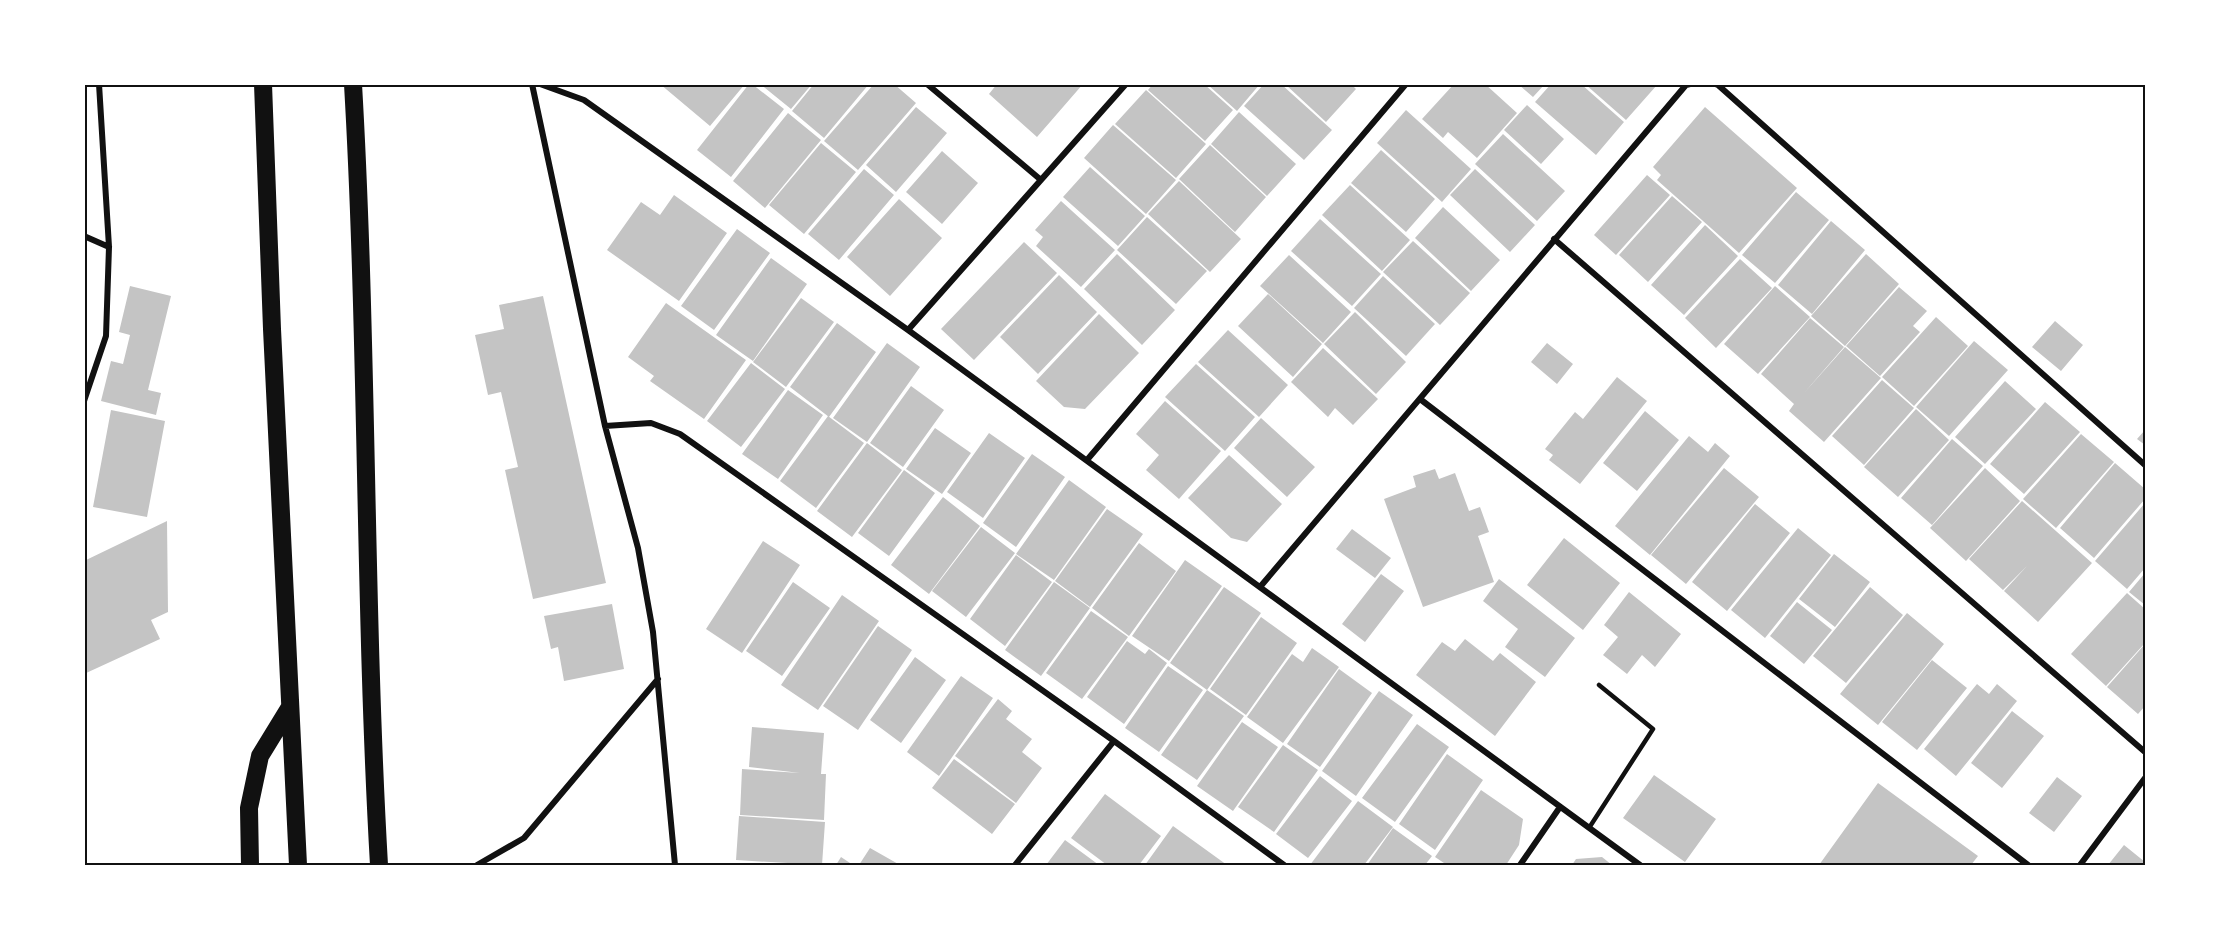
<svg xmlns="http://www.w3.org/2000/svg" width="2229" height="949" font-family="'Archivo Narrow',sans-serif">
  <style>
    .building { fill: #c4c4c4 }
    .lines { fill: none; stroke-linecap: round; stroke-linejoin: round }
    .service { stroke: #111; stroke-width: 4.5 }
    .minor { stroke: #111; stroke-width: 6 }
    .motorway { stroke: #111; stroke-width: 18 }
    .neatline { fill: none; stroke: #111; stroke-width: 2 }
  </style>
  <rect width="100%" height="100%" fill="#fff"/>
  <!-- building -->
  <path class="building" d="M660,84H745L710,126Z
    M749,84H752L784,109L731,177L697,150Z
    M760,84H812L791,109Z
    M814,84H869L824,138L792,111Z
    M874,84H894L916,103L858,170L824,141Z
    M997,84H1083L1037,137L989,94Z
    M1153,84H1204L1233,110L1205,141L1148,90Z
    M1207,84H1260L1237,111Z
    M1264,84H1281L1332,130L1304,160L1244,106Z
    M1285,84H1351L1356,89L1326,122Z
    M1454,84H1485L1517,113L1477,158L1448,132L1443,138L1422,119Z
    M1518,84H1545L1533,97Z
    M1551,84H1581L1624,122L1596,155L1535,102Z
    M1585,84H1656L1657,85L1626,120Z
    M1146,90L1206,144L1176,178L1115,124Z
    M1527,105L1564,139L1541,164L1504,130Z
    M916,107L947,133L896,192L866,165Z
    M1705,107L1797,188L1739,253L1657,180L1661,175L1653,167Z
    M1406,110L1471,169L1442,202L1377,143Z
    M1239,112L1296,164L1267,196L1211,144Z
    M788,113L821,140L765,208L733,181Z
    M1113,125L1176,180L1146,214L1084,158Z
    M1503,134L1565,191L1537,221L1475,164Z
    M821,143L856,172L804,234L769,205Z
    M1210,145L1266,197L1235,232L1179,179Z
    M1381,150L1435,199L1406,232L1351,183Z
    M942,151L978,183L942,224L906,192Z
    M1090,167L1145,216L1118,246L1063,197Z
    M864,169L894,195L839,260L808,234Z
    M1475,169L1535,225L1510,252L1450,195Z
    M1647,175L1670,195L1616,255L1594,235Z
    M1179,181L1241,239L1210,272L1148,214Z
    M1350,185L1410,240L1382,271L1322,215Z
    M1796,192L1829,220L1775,283L1742,255Z
    M674,195L727,233L679,301L607,250L641,202L660,215Z
    M1672,196L1702,222L1648,282L1619,255Z
    M899,199L942,238L890,296L847,257Z
    M1061,201L1115,250L1081,287L1036,246L1043,237L1035,230Z
    M1443,207L1500,260L1471,291L1415,238Z
    M1147,217L1207,271L1176,304L1117,250Z
    M1320,219L1381,274L1352,306L1291,251Z
    M1831,221L1865,250L1812,314L1778,285Z
    M1705,225L1738,256L1684,315L1651,285Z
    M737,229L770,253L714,330L681,306Z
    M1413,241L1470,293L1440,325L1383,272Z
    M1024,242L1057,273L974,360L941,329Z
    M1117,254L1175,310L1142,345L1084,289Z
    M1866,254L1899,284L1845,346L1811,316Z
    M1289,255L1351,312L1323,343L1260,286Z
    M771,258L807,284L753,361L716,335Z
    M1740,259L1772,288L1716,348L1685,318Z
    M1059,275L1097,312L1038,374L1000,337Z
    M1383,276L1435,324L1406,356L1354,308Z
    M130,286L171,296L148,390L161,393L156,415L101,401L111,361L123,364L130,335L119,332Z
    M1775,286L1810,317L1758,374L1724,344Z
    M1899,287L1927,311L1913,326L1920,332L1880,376L1846,346Z
    M1268,294L1322,344L1293,377L1238,326Z
    M543,296L606,583L533,599L505,470L518,467L501,392L488,395L475,335L504,329L499,305Z
    M801,298L834,322L786,387L753,362Z
    M666,303L746,360L704,419L650,381L654,376L628,357Z
    M1355,312L1406,362L1376,394L1324,344Z
    M1099,314L1139,353L1085,409L1064,407L1036,381Z
    M1936,317L1968,346L1914,406L1882,377Z
    M1810,318L1844,347L1804,393L1845,347L1881,378L1824,442L1789,411L1794,404L1761,374Z
    M2055,321L2083,345L2061,371L2032,347Z
    M837,323L876,352L829,417L790,387Z
    M1228,330L1288,385L1259,417L1198,362Z
    M1974,341L2008,370L1949,436L1916,407Z
    M887,343L920,367L867,442L833,418Z
    M1547,343L1573,364L1557,384L1531,362Z
    M1323,348L1378,399L1353,425L1335,408L1328,417L1291,382Z
    M751,363L785,389L741,447L707,421Z
    M1196,364L1255,417L1225,451L1165,397Z
    M1617,377L1647,401L1580,484L1549,460L1553,455L1545,449L1575,412L1583,419Z
    M1882,380L1914,408L1864,465L1832,436Z
    M2005,381L2036,409L1985,464L1955,437Z
    M911,386L944,410L903,467L870,443Z
    M788,390L823,415L778,479L742,454Z
    M1165,401L1221,451L1179,499L1146,470L1159,455L1136,434Z
    M2045,402L2080,432L2024,494L1990,464Z
    M1916,409L1949,440L1898,497L1864,467Z
    M111,410L165,421L147,517L93,507Z
    M1645,411L1679,440L1637,491L1603,463Z
    M828,416L864,443L816,508L780,481Z
    M1261,418L1315,467L1287,497L1234,448Z
    M935,428L971,453L942,494L906,469Z
    M2145,430V445L2137,439Z
    M989,433L1025,458L983,518L947,492Z
    M2081,434L2114,462L2056,528L2023,499Z
    M1689,436L1708,452L1715,443L1730,456L1650,555L1615,526Z
    M1952,439L1983,466L1932,525L1901,498Z
    M867,443L902,470L852,537L817,511Z
    M1032,454L1065,477L1016,547L983,523Z
    M1229,455L1282,504L1247,542L1231,538L1188,498Z
    M2115,463L2145,489V499L2094,558L2060,528Z
    M1724,468L1759,497L1686,584L1651,555Z
    M1985,468L2020,501L1966,561L1930,528Z
    M1435,469L1439,479L1455,473L1469,511L1480,507L1489,532L1478,536L1494,582L1423,607L1384,499L1416,487L1413,476Z
    M904,470L935,493L889,556L858,533Z
    M1069,480L1106,507L1054,580L1016,554Z
    M943,497L980,526L929,594L891,565Z
    M2022,501L2092,563L2038,622L2004,591L2027,566L2003,590L1969,559Z
    M2145,503V568L2127,589L2095,561Z
    M1755,504L1790,533L1727,611L1692,582Z
    M1107,509L1143,534L1090,607L1055,581Z
    M167,521L168,612L151,620L160,639L84,674V561Z
    M981,527L1015,553L966,617L932,591Z
    M1798,528L1831,555L1765,638L1731,610Z
    M1352,529L1391,558L1375,578L1336,549Z
    M1564,538L1620,583L1583,630L1527,585Z
    M763,541L800,565L742,653L706,629Z
    M1139,543L1176,571L1129,636L1092,608Z
    M1834,554L1870,582L1835,627L1799,599Z
    M1016,555L1052,582L1005,646L970,619Z
    M1185,560L1222,586L1169,661L1132,636Z
    M2145,573V605L2129,592Z
    M1381,574L1404,591L1365,642L1342,624Z
    M1499,579L1575,638L1545,677L1505,647L1518,629L1483,601Z
    M793,582L830,608L782,676L746,651Z
    M1054,582L1090,608L1041,676L1005,650Z
    M1224,587L1261,613L1207,690L1170,663Z
    M1870,587L1903,615L1846,683L1813,656Z
    M1629,592L1681,634L1655,667L1642,655L1627,674L1603,655L1618,637L1604,625Z
    M2127,593L2145,609V643L2106,686L2071,654Z
    M842,595L879,621L818,710L781,685Z
    M1797,602L1832,630L1804,664L1770,636Z
    M612,604L624,669L564,681L558,647L551,649L544,616Z
    M1091,611L1128,637L1082,699L1046,673Z
    M1907,613L1944,644L1878,725L1840,694Z
    M1261,617L1297,643L1246,715L1210,689Z
    M878,626L912,650L858,730L823,706Z
    M1465,639L1493,661L1500,653L1536,682L1495,736L1416,675L1442,642L1455,651Z
    M1127,641L1145,654L1149,649L1167,663L1124,724L1087,697Z
    M2145,644V706L2138,714L2107,687Z
    M1312,648L1339,667L1283,743L1247,717L1292,654L1303,662Z
    M915,657L946,680L901,743L870,720Z
    M1932,660L1967,688L1917,750L1882,722Z
    M1168,666L1203,690L1159,752L1125,728Z
    M1339,669L1372,693L1320,767L1287,744Z
    M961,676L993,698L939,776L907,752Z
    M1977,684L1989,694L1997,684L2017,701L1956,776L1924,749Z
    M1207,690L1244,716L1197,780L1161,755Z
    M1379,691L1413,715L1356,796L1322,771Z
    M998,699L1012,711L1006,719L1032,739L1022,752L1042,768L1016,803L955,756Z
    M2012,711L2044,736L2002,788L1971,763Z
    M1242,722L1278,747L1233,811L1197,786Z
    M1417,724L1449,747L1395,822L1362,798Z
    M752,727L824,733L821,774H826L824,820L740,815L742,769L800,773L749,767Z
    M1283,745L1318,770L1274,832L1238,807Z
    M1447,754L1483,780L1435,850L1399,824Z
    M954,759L1015,804L992,834L932,788Z
    M1654,775L1716,819L1685,862L1623,818Z
    M1320,776L1352,801L1308,858L1276,834Z
    M2057,777L2082,796L2054,832L2029,813Z
    M1878,783L1978,856L1971,865H1819Z
    M1481,790L1523,819L1519,845L1506,865H1447L1435,857Z
    M1105,794L1161,836L1139,865H1107L1071,838Z
    M1358,801L1393,827L1364,865H1310Z
    M739,816L825,822L822,865L736,860Z
    M1173,826L1227,865H1145Z
    M1393,828L1432,856L1425,865H1367Z
    M1065,840L1099,865H1046Z
    M2124,845L2145,862V865H2108Z
    M870,848L900,865H859Z
    M841,857L853,865H836Z
    M1602,857L1612,865H1572L1576,859Z"/>
  <g class="lines">
    <!-- service -->
    <path class="service" d="M1589,828L1653,729L1599,685"/>
    <!-- minor -->
    <path class="minor" d="M532,84L605,426L638,548L653,632L675,865
      M540,84L584,100L908,330L1640,865
      M927,84L1041,180
      M1715,84L1718,85L2145,465
      M84,236L109,247
      M1554,239L2145,752
      M908,330L1126,84
      M1420,399L2028,865
      M84,401L106,336L109,247L99,84
      M605,426L651,423L680,434L1114,741L1284,865
      M1087,460L1406,84
      M1260,587L1686,85L1690,84
      M477,865L524,838L658,679
      M1015,865L1114,741
      M1520,865L1560,807
      M2080,865L2145,778"/>
    <!-- motorway -->
    <path class="motorway" d="M263,84L272,329L298,865
      M353,84C368,344 364,605 379,865
      M250,865L249,808L260,756L290,707"/>
  </g>
  <!-- border -->
  <rect width="2229" height="949" fill="none" stroke="#ffffff" stroke-width="171"/>
  <rect x="86" y="86" width="2058" height="778" class="neatline"/>
</svg>
